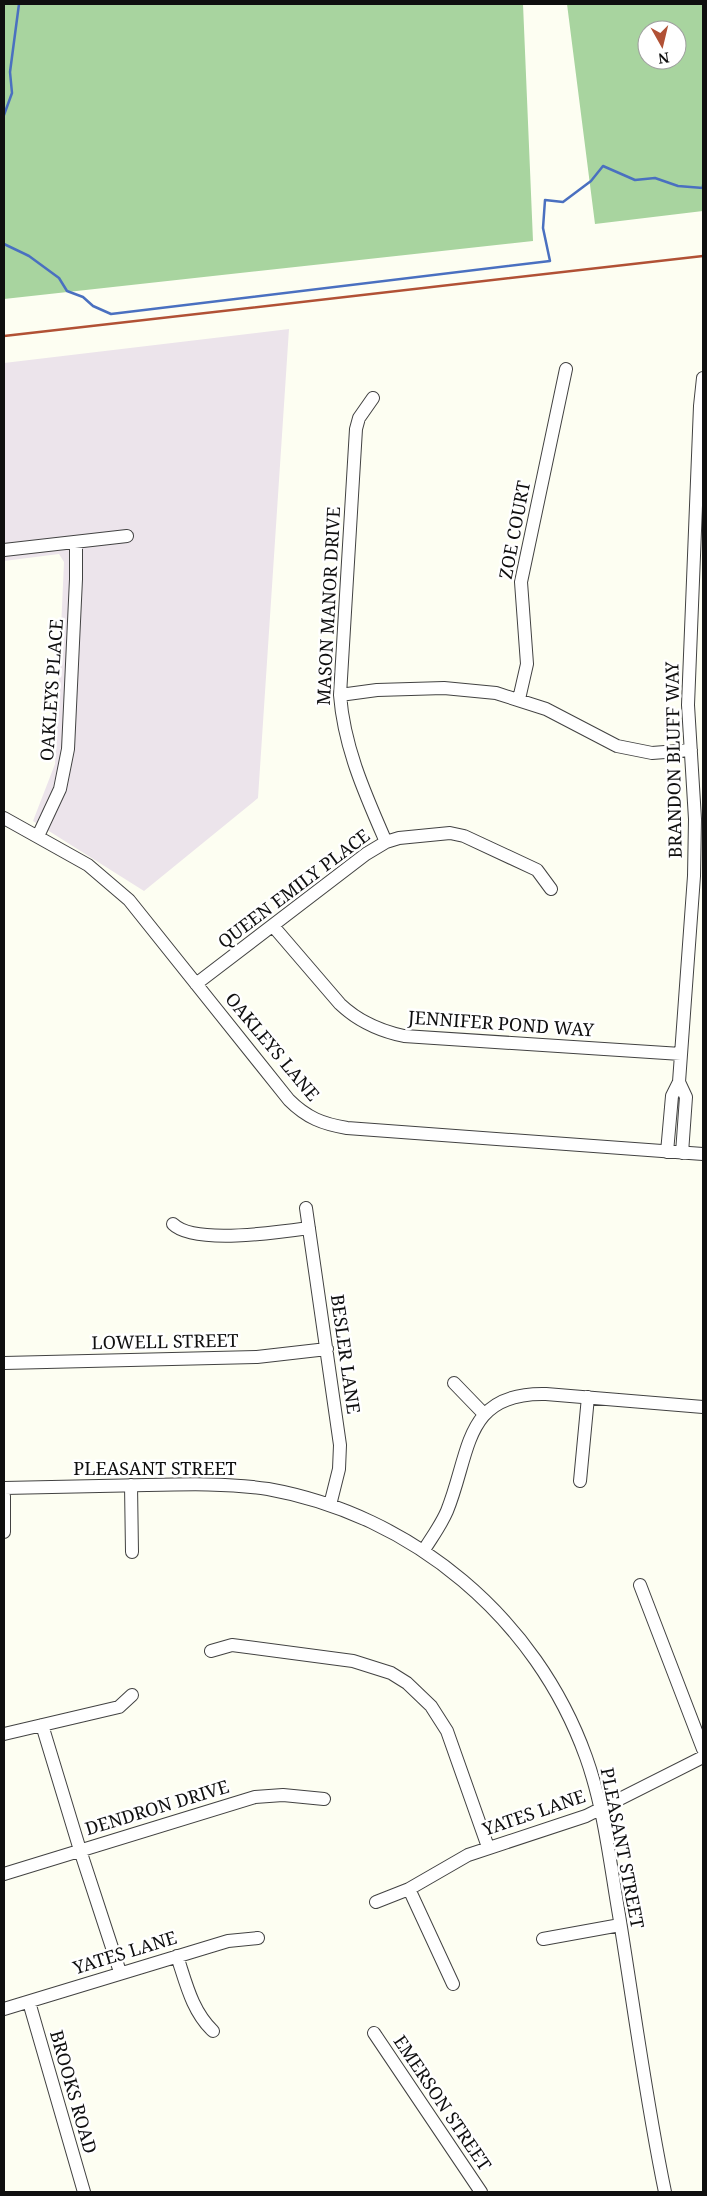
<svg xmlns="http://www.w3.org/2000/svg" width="707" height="2196" font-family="'Noto Serif',serif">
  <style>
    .industrial { fill: #ece4eb }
    .forest { fill: #a8d49f; fill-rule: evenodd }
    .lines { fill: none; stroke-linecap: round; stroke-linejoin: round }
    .stream { stroke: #4a70c0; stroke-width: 2.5 }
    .minor-casing { stroke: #424242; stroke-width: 14 }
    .minor { stroke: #fff; stroke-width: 12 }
    .rail { stroke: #b15135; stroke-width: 2.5 }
    .labels { text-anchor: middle; stroke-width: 5; stroke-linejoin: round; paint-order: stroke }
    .street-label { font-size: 18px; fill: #0f0f0f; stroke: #fff }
  </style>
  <rect width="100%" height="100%" fill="#fdfef2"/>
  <!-- industrial -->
  <path class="industrial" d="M289,329L258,798L144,891L33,821L55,764L64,562L59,554L4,561V363Z"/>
  <!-- forest -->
  <path class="forest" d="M4,4H523L533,241L4,299Z
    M567,4H703V211L595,224ZM647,30H677V60H647Z"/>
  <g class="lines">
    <!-- stream -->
    <path class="stream" d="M4,115L12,93L10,72L19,4
      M4,244L29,256L59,278L67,291L83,297L93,306L111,314L550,261L543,228L545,200L563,202L591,181L603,166L635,180L655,178L678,186L703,188V185"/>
    <defs>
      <path id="minor" d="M373,398L359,418L356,429L340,695C344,747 365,794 386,842
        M4,550L127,536
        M340,695L377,690L444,688L496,693L546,709L617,746L652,753L691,750
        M519,699L527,664L521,582L566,369
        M4,818L88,865L129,900L289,1100C307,1118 323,1124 347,1128L703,1154
        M38,836L60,789L68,749L76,579V542
        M273,926L340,1004C358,1021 380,1031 404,1036L681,1054
        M196,984L366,854L386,842L399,838L450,833L464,836L537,870L551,889
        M679,1082L694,876L695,819L688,705L700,406L703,378
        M667,1152L672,1096L679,1082L686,1097L682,1153
        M306,1208L340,1445L339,1469L330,1505
        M173,1224C194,1245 281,1232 309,1228
        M4,1363L257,1357L327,1349
        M454,1383L484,1414
        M580,1481L588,1397
        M131,1485L132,1552
        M4,1488C52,1487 99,1486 147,1485C188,1484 228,1483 268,1489C413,1515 536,1618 586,1757C604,1807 610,1863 619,1915C634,2007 646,2101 665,2192
        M4,1496V1532
        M424,1550C432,1537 441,1525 447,1511C471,1452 463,1392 546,1394L703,1407
        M640,1585L703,1749
        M211,1651L232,1645L353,1661L391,1673L407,1683L431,1706L447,1731L488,1847
        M42,1725L80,1850L120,1972
        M4,1734L119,1707L132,1695
        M4,1874L255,1797L283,1795L324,1799
        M409,1889L453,1984
        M376,1902L409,1889L468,1855L586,1816L703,1757
        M543,1939L620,1925
        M177,1956C186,1983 192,2011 213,2031
        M29,2002L84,2192
        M4,2009L228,1941L258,1938
        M374,2033L481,2192"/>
    </defs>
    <!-- minor casing -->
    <use href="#minor" class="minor-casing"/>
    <!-- minor -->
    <use href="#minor" class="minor"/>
    <!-- rail -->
    <path class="rail" d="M4,336L703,256"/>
  </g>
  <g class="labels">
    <!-- street labels -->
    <g class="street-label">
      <text transform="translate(515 530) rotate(-79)" y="6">ZOE COURT</text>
      <text transform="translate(329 606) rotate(-87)" y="6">MASON MANOR DRIVE</text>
      <text transform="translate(52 690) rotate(-86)" y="6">OAKLEYS PLACE</text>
      <text transform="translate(674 760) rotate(-91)" y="6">BRANDON BLUFF WAY</text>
      <text transform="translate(294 889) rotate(-37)" y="6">QUEEN EMILY PLACE</text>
      <text transform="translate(501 1024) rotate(4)" y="6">JENNIFER POND WAY</text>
      <text transform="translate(272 1047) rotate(50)" y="6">OAKLEYS LANE</text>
      <text transform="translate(165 1342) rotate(-1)" y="6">LOWELL STREET</text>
      <text transform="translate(345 1354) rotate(82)" y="6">BESLER LANE</text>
      <text x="155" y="1475">PLEASANT STREET</text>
      <text transform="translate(157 1808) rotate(-17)" y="6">DENDRON DRIVE</text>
      <text transform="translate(534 1813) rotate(-19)" y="6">YATES LANE</text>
      <text transform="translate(622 1848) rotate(79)" y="6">PLEASANT STREET</text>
      <text transform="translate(125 1953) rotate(-17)" y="6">YATES LANE</text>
      <text transform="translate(73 2092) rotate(74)" y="6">BROOKS ROAD</text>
      <text transform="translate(442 2103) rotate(56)" y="6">EMERSON STREET</text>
    </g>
  </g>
  <!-- border -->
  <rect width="707" height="2196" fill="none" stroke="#0f0f0f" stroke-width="10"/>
  <!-- north arrow -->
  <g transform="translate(662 45) rotate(172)"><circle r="24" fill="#ffffff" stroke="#9f9f9f"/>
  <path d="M0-4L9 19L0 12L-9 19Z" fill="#b15135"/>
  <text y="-8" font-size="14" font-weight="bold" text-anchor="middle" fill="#0f0f0f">N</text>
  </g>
</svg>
